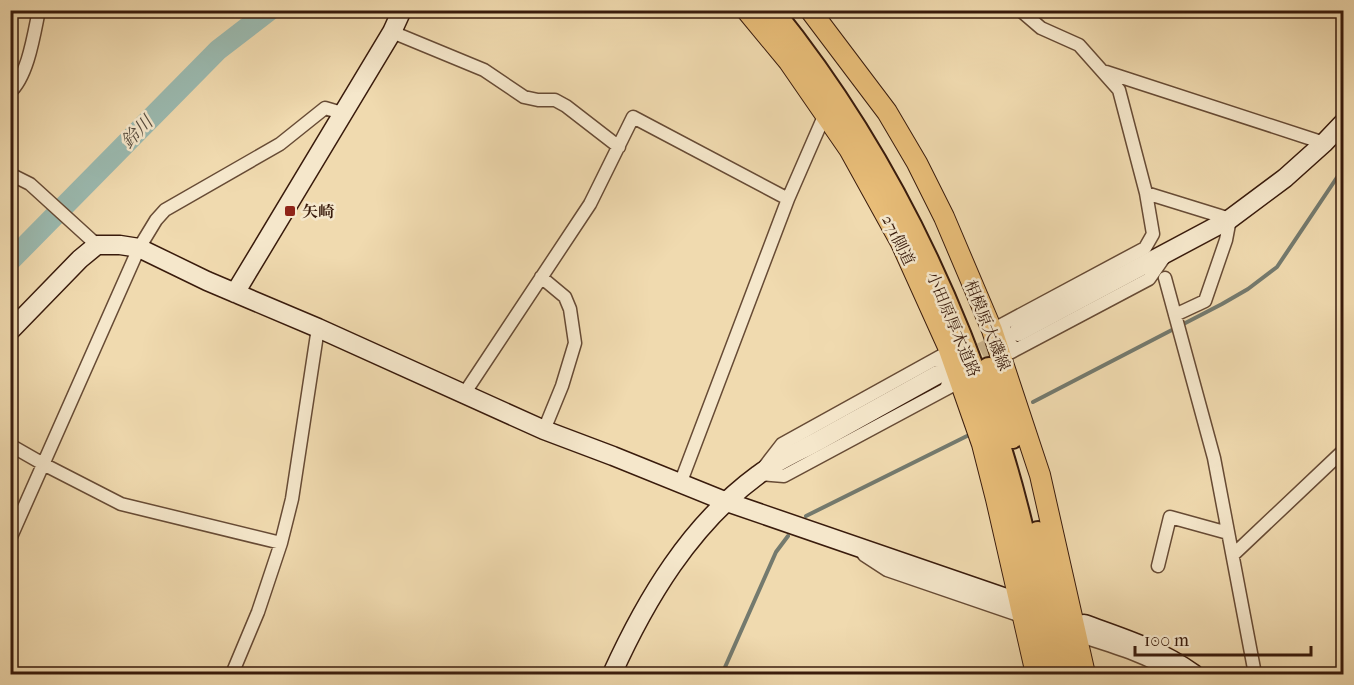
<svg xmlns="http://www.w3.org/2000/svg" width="1354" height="685" font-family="'IM FELL French Canon','Noto Serif JP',serif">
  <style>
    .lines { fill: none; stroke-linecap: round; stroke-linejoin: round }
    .stream { stroke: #747a6e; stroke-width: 4 }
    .river { stroke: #9bbab0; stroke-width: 21 }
    .secondary-tunnel { stroke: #cbb48e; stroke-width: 18; stroke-dasharray: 18 9; stroke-linecap: butt }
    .street-casing { stroke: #674b35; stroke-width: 15 }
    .secondary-casing { stroke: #391b0c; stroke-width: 21 }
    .primary-casing { stroke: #391b0c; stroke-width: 22 }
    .highway-casing { stroke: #391b0c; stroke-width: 26 }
    .street { stroke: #f5e7cb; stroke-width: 12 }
    .secondary { stroke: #f5e7cb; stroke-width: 18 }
    .primary { stroke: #e8bd78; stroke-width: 20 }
    .highway { stroke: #e8bd78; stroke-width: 22 }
    .poi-dot { fill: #8f2418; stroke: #f5e7cb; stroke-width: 2 }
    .labels { text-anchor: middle; stroke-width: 5; stroke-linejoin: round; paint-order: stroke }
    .poi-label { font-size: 16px; font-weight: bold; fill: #391b0c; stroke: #f5e7cb; text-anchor: start }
    .street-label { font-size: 16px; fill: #391b0c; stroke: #f5e7cb }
    .water-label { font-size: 18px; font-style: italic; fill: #564b3d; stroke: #f5e7cb }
  </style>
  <rect width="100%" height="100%" fill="#f0daaf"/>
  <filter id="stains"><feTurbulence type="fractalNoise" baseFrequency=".00333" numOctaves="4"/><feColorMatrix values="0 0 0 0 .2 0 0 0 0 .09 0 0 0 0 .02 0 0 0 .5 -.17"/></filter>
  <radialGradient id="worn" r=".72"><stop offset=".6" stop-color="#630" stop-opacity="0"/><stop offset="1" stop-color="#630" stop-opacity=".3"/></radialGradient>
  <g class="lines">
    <!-- stream -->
    <path class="stream" d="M1033,402L1222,304L1248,289L1277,267L1344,167
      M806,516L967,436
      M722,674L776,552L788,536"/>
    <!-- river -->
    <path class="river" d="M10,261L218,50L270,10"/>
    <!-- secondary-tunnel -->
    <path class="secondary-tunnel" d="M957,364L1010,337"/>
    <defs>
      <path id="street" d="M392,32L484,70L524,97L538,100H555L566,106L619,147
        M1106,72L1324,143
        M10,92C28,76 34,34 39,10
        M10,174L30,184L97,245
        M1146,193L1230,219L1226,240L1205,301L1175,315
        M541,277L565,297L570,309L575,343L562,386L544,430
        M1165,278L1214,458L1255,674
        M1005,323L1004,329L1011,345L1017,349
        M992,330L1145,248L1153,234L1146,193L1119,90L1079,45L1041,28L1020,10
        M1002,357L1149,279L1165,256
        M937,359L943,363L949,380L946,389
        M464,394L590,204L633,117L788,199
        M10,445L45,465L121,504L281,543
        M765,466L782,444L950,351
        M759,474L784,476L961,381
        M680,484L788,199L825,114
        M10,539L139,248L156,220L165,210L280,144L325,108L342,113
        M864,555L887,570L1024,617
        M1233,555L1344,450
        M1158,566L1170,517L1228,533
        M1077,635C1111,646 1144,655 1174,674
        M232,674L258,612L281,543L292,499L318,328"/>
      <path id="secondary" d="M235,293L392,32L402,10
        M10,331L80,259L97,245H120L139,248L207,281L318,328L544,430L613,456L727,502L1009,599
        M1018,332L1230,219L1285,178L1324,143L1344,122
        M1084,624C1123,638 1161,650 1194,674
        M612,674C646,599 690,525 758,475C776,461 798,452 818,441C858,419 897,397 937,375"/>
      <path id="primary" d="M746,10L789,62L849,149L901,243L948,347L982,444L996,499L1036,674
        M810,10L887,112L917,163L944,217L992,330L1040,475L1085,674"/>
      <path id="highway" d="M771,10C868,130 940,269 989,415C1018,499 1036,587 1051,674
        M989,369L1012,437
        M1038,533L1053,593L1068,674"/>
    </defs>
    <!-- street casing -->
    <use href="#street" class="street-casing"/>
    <!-- secondary casing -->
    <use href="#secondary" class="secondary-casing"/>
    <!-- primary casing -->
    <use href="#primary" class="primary-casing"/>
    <!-- highway casing -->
    <use href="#highway" class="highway-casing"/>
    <!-- street -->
    <use href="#street" class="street"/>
    <!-- secondary -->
    <use href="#secondary" class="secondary"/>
    <!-- primary -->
    <use href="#primary" class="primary"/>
    <!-- highway -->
    <use href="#highway" class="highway"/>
  </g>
  <!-- markers -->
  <rect class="poi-dot" x="284" y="205" width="12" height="12" rx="3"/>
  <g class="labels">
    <!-- poi labels -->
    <g class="poi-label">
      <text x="302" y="217">矢崎</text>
    </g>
    <!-- street labels -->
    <g class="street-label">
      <text transform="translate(899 240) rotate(64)" y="6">271側道</text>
      <text transform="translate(954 324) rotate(67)" y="6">小田原厚木道路</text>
      <text transform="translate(988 325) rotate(68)" y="6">相模原大磯線</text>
    </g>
    <!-- water labels -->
    <g class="water-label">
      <text transform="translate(137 132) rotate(-46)" y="6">鈴川</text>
    </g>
  </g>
  <!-- margin -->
  <rect width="1354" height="685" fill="none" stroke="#f0daaf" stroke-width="36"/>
  <rect x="12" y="12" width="1330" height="661" fill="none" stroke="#391b0c" stroke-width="3"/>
  <rect x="18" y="18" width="1318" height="649" fill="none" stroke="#391b0c" stroke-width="1.5"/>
  <!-- scale -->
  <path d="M1135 646v9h176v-9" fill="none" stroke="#391b0c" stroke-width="3"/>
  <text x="1144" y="646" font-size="18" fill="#391b0c" stroke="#f5e7cb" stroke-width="4.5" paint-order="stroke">100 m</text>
  <rect width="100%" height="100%" filter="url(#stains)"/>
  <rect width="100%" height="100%" fill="url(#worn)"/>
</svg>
